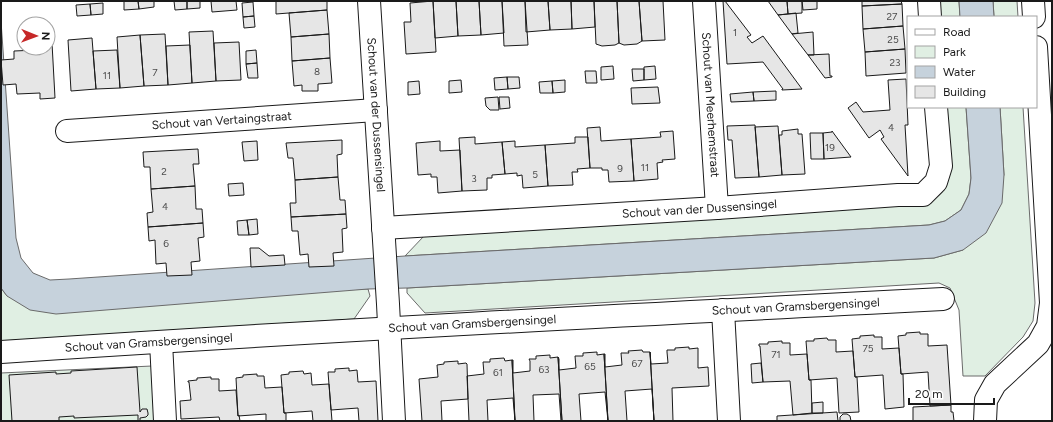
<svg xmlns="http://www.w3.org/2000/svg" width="1053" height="422" font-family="Figtree,sans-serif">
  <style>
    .green { fill: #e0efe3; stroke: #6a6a6a }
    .water { fill: #c6d2dc; stroke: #6a6a6a }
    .building { fill: #e6e6e6; stroke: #1a1a1a }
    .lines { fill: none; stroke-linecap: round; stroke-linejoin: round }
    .minor-casing { stroke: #1a1a1a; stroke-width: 24 }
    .minor { stroke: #fff; stroke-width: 22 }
    .labels { text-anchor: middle; stroke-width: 3; stroke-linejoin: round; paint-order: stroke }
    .number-label { font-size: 10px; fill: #4d4d4d }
    .street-label { font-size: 12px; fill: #1a1a1a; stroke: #fff }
  </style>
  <rect width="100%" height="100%" fill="#fff"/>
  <!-- green -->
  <path class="green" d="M938,1H959L960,17H939Z
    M993,1H1017L1018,17H994Z
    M945,107H966L971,178L969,194L961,210L945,221L929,225L405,256L424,236L925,203C940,198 946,190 949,175Z
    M1000,107H1023L1035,303L1033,321L1023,337L985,376H963L959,310L950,288L939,283L425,313L407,293V288L934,258L963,250L1004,175Z
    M1,288L7,296L368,289L370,296L354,319L1,341Z
    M152,366L158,421H1V373Z"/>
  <!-- water -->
  <path class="water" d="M959,1H993L994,17H960Z
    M1,21L16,238L21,258L33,273L50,280L69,279L405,256L929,225L945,221L961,210L969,194L971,178L966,107H1000L1004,175L1002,203L986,233L963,250L934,258L407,288L368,289L56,314L30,310L7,296L1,288Z"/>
  <!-- building -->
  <path class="building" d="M124,1H138L139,9L124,10Z
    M138,1H154V7L139,9Z
    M174,1H187V9L175,10Z
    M187,1H200V8L187,9Z
    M211,1H236L237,10L212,12Z
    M276,1H327V10L276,14Z
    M433,1H456L458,36L435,38Z
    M433,1L436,52L406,54L404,22H411L410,3Z
    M456,1H479L481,35L458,36Z
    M479,1H502L504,33L481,35Z
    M502,1H525L528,45L504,46Z
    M525,1H548L550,30L526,32Z
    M548,1H571L572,29L550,30Z
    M571,1H594L595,27L572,29Z
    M594,1H617L619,43L615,45L602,46L596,44Z
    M617,1H639L642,41L637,44L624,45L619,43Z
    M639,1H663L665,40L642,41Z
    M723,1H725L751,35L747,37L752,43L763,36L802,89L782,90V89H783L763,62L727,64Z
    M768,1H787L788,14L778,15Z
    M787,1H802V13L788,14Z
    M802,1H817V9L803,10Z
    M862,1H901L902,4L862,6Z
    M253,2L254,16L243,17L242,3Z
    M103,3V14L91,15L90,4Z
    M90,4L91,15L77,16L76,5Z
    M902,4L903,26L863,29L862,6Z
    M327,10L329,34L291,37L289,13Z
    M796,13L798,33L792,34L778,15Z
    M254,16L255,27L244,28L243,17Z
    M903,26L905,49L865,52L863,29Z
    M213,31L216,81L192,83L189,32Z
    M813,32L814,55H808L792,34Z
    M165,34L168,85L144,86L140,35Z
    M329,34L330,58L292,61L291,37Z
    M140,35L144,86L120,88L117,37Z
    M92,38L96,89L71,91L68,40Z
    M239,42L241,80L216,81L214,43Z
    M48,43H52L55,98L40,99V93L17,94L16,84L3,85L1,60L14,59V51L37,50V48H48Z
    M190,45L192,83L168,85L166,46Z
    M905,49L906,73L866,76L865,52Z
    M117,50L120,88L96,89L93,51Z
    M256,50L257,63L246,64V51Z
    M829,54L830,76H832V77L825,78L808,55Z
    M330,58L332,83L318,84V91H302V85L294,86L292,61Z
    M257,63L258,78H248L246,64Z
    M613,66L614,79L601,80V67Z
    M655,66L656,79L644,80V67Z
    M632,69H644V80L633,81Z
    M585,71H596L597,83H586Z
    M507,77H519L520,88L508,89Z
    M507,77L508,89L495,90L494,78Z
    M906,79L908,125H905L908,176L881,139L884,137L880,130L869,138L848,108L856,102L863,112L890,110L888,80Z
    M461,80L462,92L449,93V81Z
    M565,80V92L553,93L552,81Z
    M419,81L420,94L408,95V82Z
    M552,81L553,93H540L539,82Z
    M658,87L660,103L632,104L631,88Z
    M776,91V100L754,101L753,92Z
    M753,92L754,101L731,102L730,94Z
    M498,97L499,110H490L486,106L485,98Z
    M499,97H509L510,108L500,109Z
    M755,125L759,177L735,178L732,140H728L727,126Z
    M778,126L782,175L759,177L755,127Z
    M600,127L601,141L631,139L634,181L609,182L608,170H602V168H590L587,128Z
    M798,129V134H802L805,174L782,175L779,135H782V131Z
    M673,131L675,159L662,160L663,162L657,163L658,179L634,181L631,139L661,137L660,132Z
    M832,131L851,157L824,159L823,133L832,132Z
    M810,133H823L824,159H811Z
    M475,137V144L502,142L505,174L492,175V178H487V190L462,191L459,138Z
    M575,137H588L590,168L577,169L578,172H572L573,185L548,186L545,145L575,143Z
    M342,140V154L337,155L338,177L295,180L293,158H288L286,143Z
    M257,141L258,160L244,161L242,142Z
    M440,141V151L460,150L462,191L438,193L437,177H431V174L418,175L416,143Z
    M515,141V147L545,145L548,186L523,188L522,175L517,176V173L505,174L502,142Z
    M198,149L199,164H193L195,186L151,189L150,167H144L143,152Z
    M338,177L340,200H345L346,214L291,217L290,203H296L295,180Z
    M243,183L244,195L229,196L228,184Z
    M195,186L196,209H202L203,223L148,227L147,213L153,212L151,189Z
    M346,214L347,228L342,229L343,252L333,253L334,266L309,267L308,254L300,255L298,231H292L291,217Z
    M257,219L258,234L249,235L247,220Z
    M247,220L249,235H238L237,221Z
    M203,223L204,237L198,238L200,261L191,262L192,275L167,276L166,263L156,264L155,240L149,241L148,227Z
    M250,248H259L269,256L284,255L285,265L251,267Z
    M920,332V334H928V346L947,345L951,405L930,406L928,372L901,374L898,336L906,335V333Z
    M874,335V337H882V349L899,348L901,374H903L904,407L885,409L883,375L855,377L852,339L860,338V336Z
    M827,338L828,340H836V352L853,351L855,377H857L859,412L839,413L837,378L809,380L806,341H814V339Z
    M782,341V343H790V355L807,354L809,380H811L812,413L793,415L790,381L763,382L760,346H759V344H768V342Z
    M689,347V349L698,348V368L708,367L709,386L672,388L673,421H654L650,352L651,364L668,363L667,352V350H675V348Z
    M642,350L643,352H650L654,421L652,389L625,391L627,421H608L604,354H605V367L622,365L621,353H629L628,351Z
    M597,352V355L604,354L608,421L605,392L579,394L581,421H562L558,357L559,359V370L576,368L575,356H583V353Z
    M550,355V358L558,357L562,421H561L559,394L533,395L534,421H515L512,360H513V373L530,371V361L529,359H536V356Z
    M504,358L505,361L512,360L515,421L513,398L487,400L488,421H469L467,376L484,374L483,362H490V359Z
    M458,361V364L466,363L467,364L468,399L441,401L442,421H422L419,379L438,377L437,365L444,364V362Z
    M761,363L763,382L752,383L751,364Z
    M137,367L140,412L142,409H147L148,413V415L146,417L140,418V421H138V415L74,418V416L59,417V421H12L9,375L56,372V374L71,373V371Z
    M349,368V371L357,370L358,382L376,381L378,421H359L358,408L331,410L328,372H335V369Z
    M303,371L304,374L311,373L312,385L329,384L332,421H313L312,411L284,413L281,375L289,374V372Z
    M257,374V376H264L265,388L282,387L284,413H286V421H266V414L238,416L236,378L243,377V375Z
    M211,377V379H219V391L236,390L238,416L239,415L240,421H220L219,417L181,419L180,401L191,400L189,382H188V381L197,380V378Z
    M823,402V413H812V403Z
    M951,405V412H953L954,421H913V407Z
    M837,412L838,421H777V416Z
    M843,414H847L850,416L851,421H840V417Z"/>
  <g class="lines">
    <defs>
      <g id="minor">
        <path id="s1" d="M369,1L388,304L394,421"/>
        <path id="s2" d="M704,1L717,208"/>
        <path d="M929,1L930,17"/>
        <path d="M1033,1L1034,17"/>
        <path id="s3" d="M67,131L376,110"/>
        <path id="s4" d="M383,228L717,208L898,195H923L936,182L941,166L936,107"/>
        <path d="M723,310L729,421"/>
        <path d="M161,342L165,421"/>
        <path id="s5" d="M1,352C315,331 629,315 943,299"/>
        <path d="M985,421L986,400L995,384L1038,344L1048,326L1051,303L1036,47"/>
      </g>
    </defs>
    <!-- minor casing -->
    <use href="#minor" class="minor-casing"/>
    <!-- minor -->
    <use href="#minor" class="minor"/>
  </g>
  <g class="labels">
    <!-- number labels -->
    <g class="number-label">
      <text x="892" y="20">27</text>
      <text x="735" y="36">1</text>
      <text x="893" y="43">25</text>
      <text x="895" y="66">23</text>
      <text x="317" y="75">8</text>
      <text x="155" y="76">7</text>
      <text x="107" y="79">11</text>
      <text x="891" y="131">4</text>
      <text x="830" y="151">19</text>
      <text x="645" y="171">11</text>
      <text x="620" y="172">9</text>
      <text x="164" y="175">2</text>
      <text x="535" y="178">5</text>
      <text x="474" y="182">3</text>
      <text x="165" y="210">4</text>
      <text x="166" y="247">6</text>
      <text x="868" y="352">75</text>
      <text x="776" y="358">71</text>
      <text x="637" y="367">67</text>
      <text x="590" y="370">65</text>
      <text x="544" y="373">63</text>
      <text x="498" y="376">61</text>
    </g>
    <!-- street labels -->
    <g class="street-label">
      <text dy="4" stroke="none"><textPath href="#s2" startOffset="104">Schout van Meerhemstraat</textPath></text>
      <text dy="4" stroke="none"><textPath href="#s1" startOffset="114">Schout van der Dussensingel</textPath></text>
      <text dy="4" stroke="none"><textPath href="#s3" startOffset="155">Schout van Vertaingstraat</textPath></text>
      <text dy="4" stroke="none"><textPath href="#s4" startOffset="317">Schout van der Dussensingel</textPath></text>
      <text dy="4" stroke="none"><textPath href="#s5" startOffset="796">Schout van Gramsbergensingel</textPath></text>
      <text dy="4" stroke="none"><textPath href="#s5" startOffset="472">Schout van Gramsbergensingel</textPath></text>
      <text dy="4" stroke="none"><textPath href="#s5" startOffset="148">Schout van Gramsbergensingel</textPath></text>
    </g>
  </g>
  <!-- border -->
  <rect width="1053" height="422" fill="none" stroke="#1a1a1a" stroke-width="4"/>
  <!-- legend -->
  <rect x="907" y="16" width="130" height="92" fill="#ffffff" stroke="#a3a3a3"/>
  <rect x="915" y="29" width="20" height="6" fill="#ffffff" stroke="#a3a3a3"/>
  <text x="943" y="36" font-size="12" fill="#1a1a1a">Road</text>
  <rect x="915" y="46" width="20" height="12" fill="#e0efe3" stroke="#a3a3a3"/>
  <text x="943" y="56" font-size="12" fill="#1a1a1a">Park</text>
  <rect x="915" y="66" width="20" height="12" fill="#c6d2dc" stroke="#a3a3a3"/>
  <text x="943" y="76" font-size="12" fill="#1a1a1a">Water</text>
  <rect x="915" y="86" width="20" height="12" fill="#e6e6e6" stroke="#a3a3a3"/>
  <text x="943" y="96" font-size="12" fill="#1a1a1a">Building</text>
  <!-- north arrow -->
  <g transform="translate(36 36) rotate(91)"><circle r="19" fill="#ffffff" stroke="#a3a3a3"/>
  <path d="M0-3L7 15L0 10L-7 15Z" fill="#c62828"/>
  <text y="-6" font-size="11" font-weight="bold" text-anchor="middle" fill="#1a1a1a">N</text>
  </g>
  <!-- scale -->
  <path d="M909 398v6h85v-6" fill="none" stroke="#1a1a1a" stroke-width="2"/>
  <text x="915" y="398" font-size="12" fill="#1a1a1a" stroke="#ffffff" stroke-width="3" paint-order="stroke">20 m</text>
</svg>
